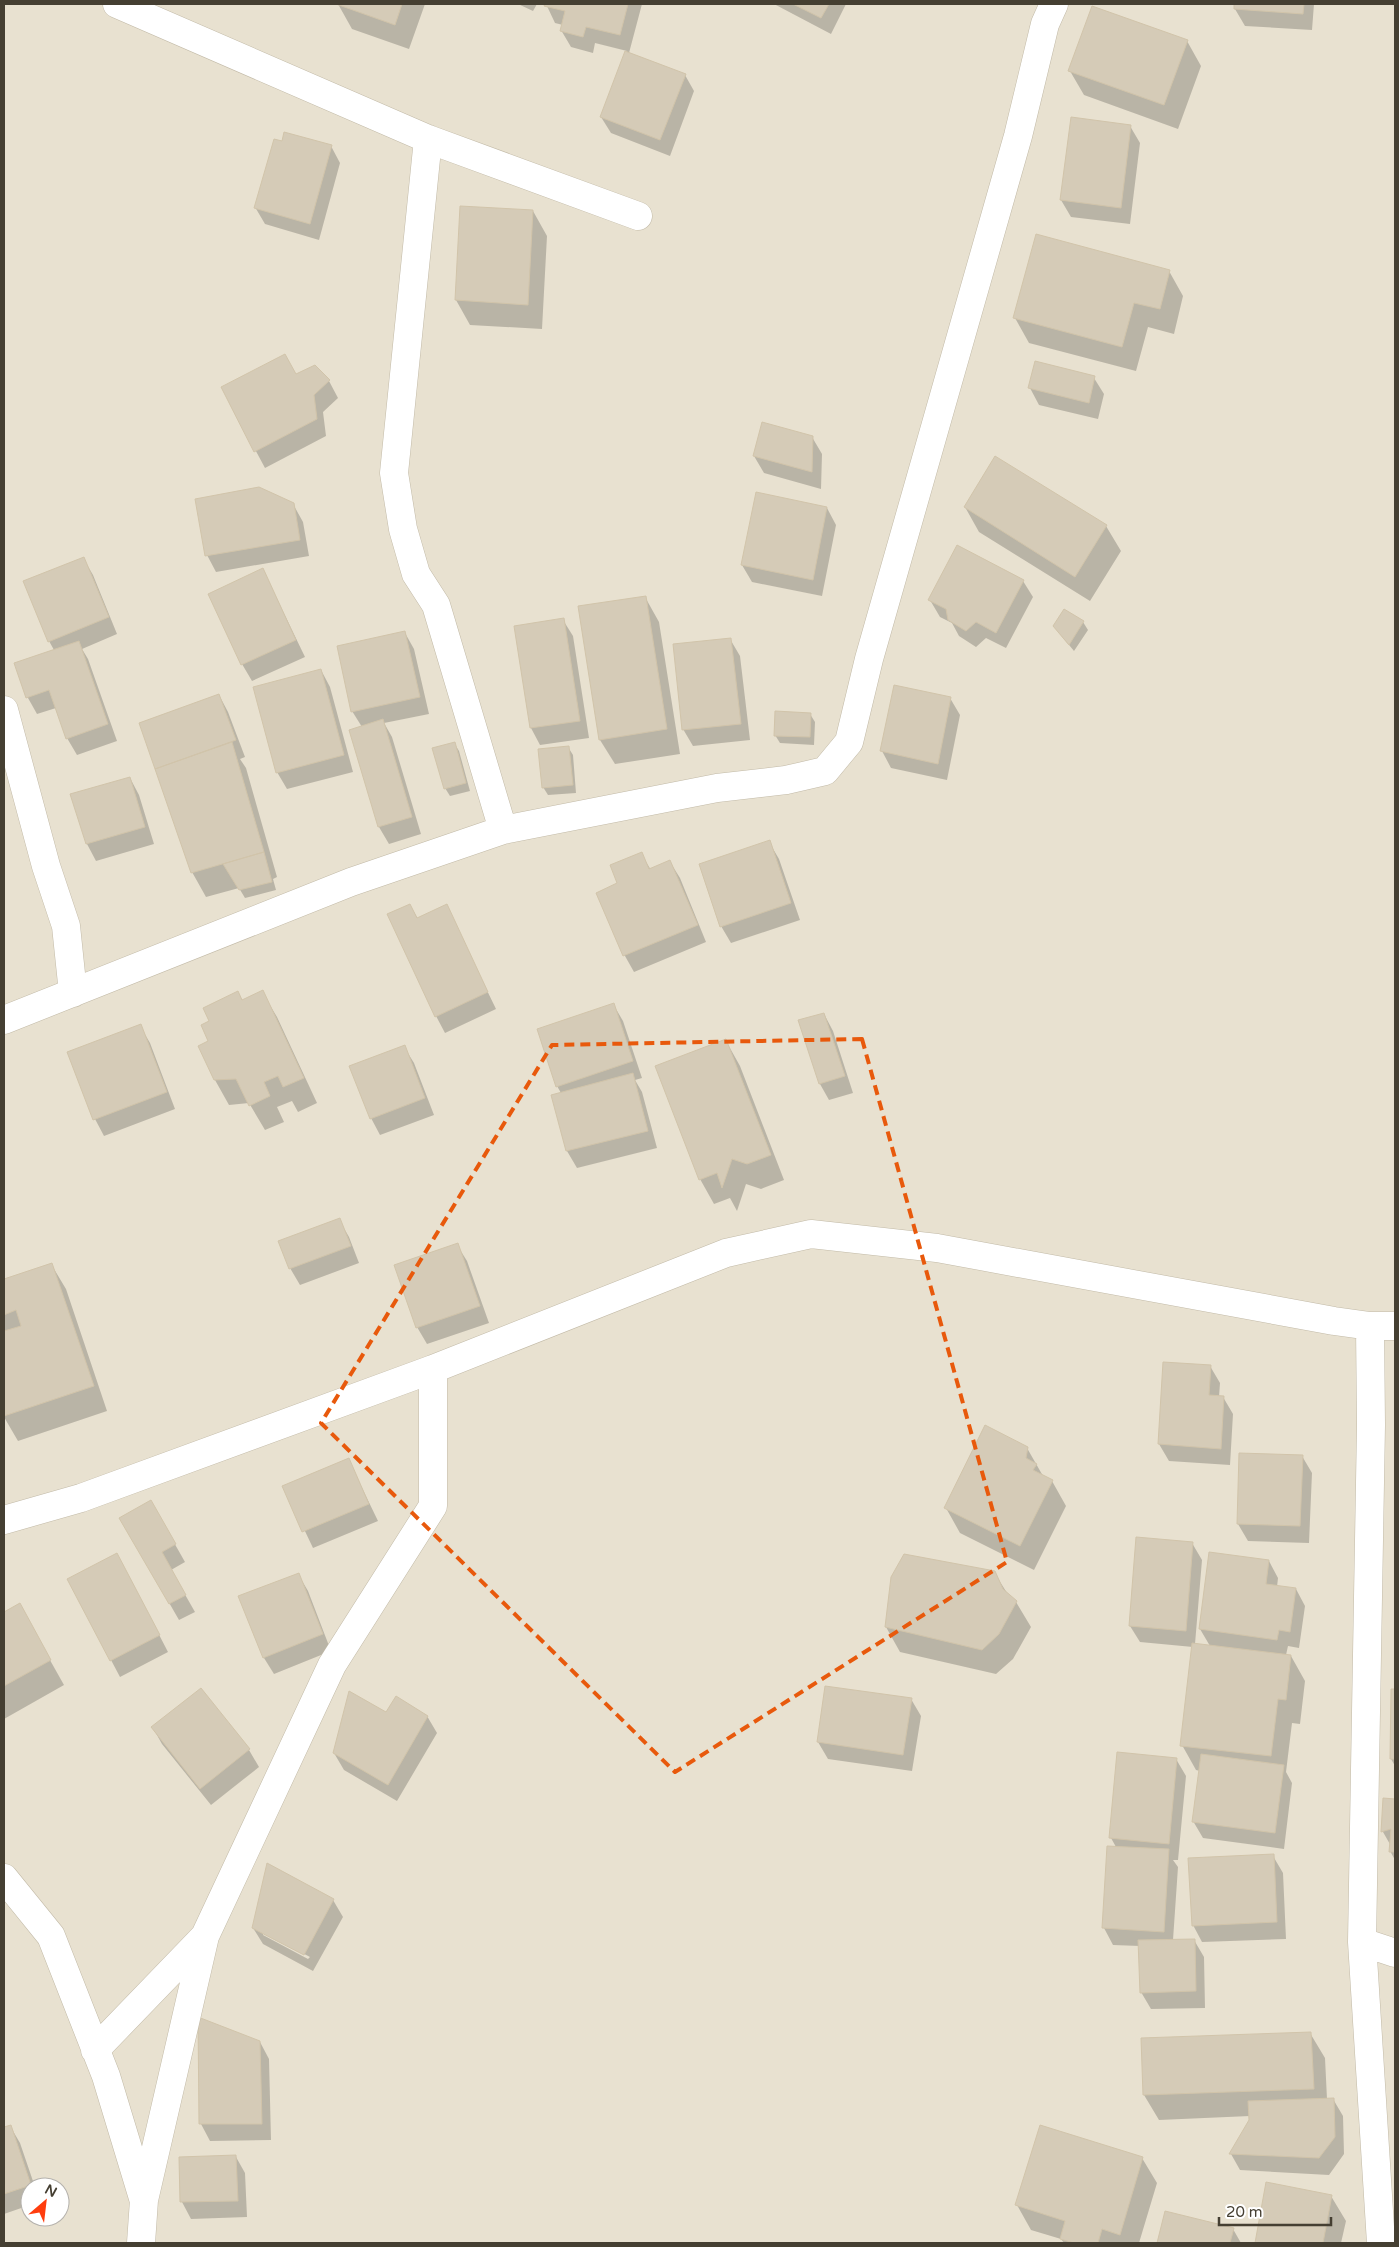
<svg xmlns="http://www.w3.org/2000/svg" width="1399" height="2247" font-family="'Varela Round',sans-serif">
  <style>
    .residential { fill: #e8e1d0; fill-rule: evenodd }
    .shadow { fill: #0003; fill-rule: evenodd }
    .building { fill: #d5cbb7; stroke: #d1c4aa }
    .lines { fill: none; stroke-linecap: round; stroke-linejoin: round }
    .minor-casing { stroke: #c2baa7; stroke-width: 29 }
    .minor { stroke: #fff; stroke-width: 28 }
    .marked { fill: none; stroke: #e8590c; stroke-width: 4; stroke-dasharray: 10 6; stroke-linejoin: round }
  </style>
  <rect width="100%" height="100%" fill="#f3efe2"/>
  <!-- residential -->
  <path class="residential" d="M4,4H1395V2243H4ZM30,2187H60V2217H30Z"/>
  <!-- shadow -->
  <path class="shadow" d="M338,4H425L409,49L352,29Z
    M518,4H537L533,11Z
    M546,4H642L629,53L685,75L694,91L670,156L611,133L601,117L627,51L595,43L593,53L571,47L561,30L563,25L555,23Z
    M774,4H846L831,34Z
    M1236,4H1314L1312,30L1245,26L1235,9Z
    M1187,41L1201,66L1178,129L1084,95L1070,71Z
    M1130,126L1140,143L1130,224L1071,217L1061,200Z
    M331,146L340,163L319,240L265,224L255,207Z
    M533,211L547,236L542,329L470,325L456,300Z
    M1169,271L1183,296L1174,334L1148,327L1136,371L1029,343L1015,318Z
    M296,376L329,381L338,398L323,412L326,436L265,468L222,388Z
    M1094,378L1104,394L1098,419L1039,405L1030,388Z
    M812,437L822,454L821,489L764,473L754,456Z
    M996,458L1106,526L1121,551L1090,601L979,532L965,507Z
    M293,504L303,522L309,556L216,572L207,555Z
    M827,508L836,525L822,596L752,582L742,565Z
    M83,558L93,575L117,634L82,649L88,659L117,741L77,755L67,738L56,708L37,714L28,698L16,664L54,650L49,641Z
    M263,570L305,657L252,681L242,664Z
    M1023,581L1033,597L1006,648L986,638L976,647L959,636L952,623L940,617L930,600Z
    M645,597L659,622L680,754L615,764L600,740Z
    M563,620L573,636L589,738L540,745L531,728Z
    M1083,622L1088,630L1074,651L1060,634Z
    M405,633L414,649L429,714L384,723L392,737L421,834L389,844L379,827L350,731L362,727L352,711Z
    M730,639L740,656L750,740L693,746L683,729Z
    M321,670L330,687L353,772L287,789L277,772Z
    M219,695L228,712L245,757L240,759L246,768L277,877L273,879L276,890L245,898L239,888L206,897L192,872L140,723Z
    M950,698L960,715L947,780L891,768L882,751Z
    M810,714L815,722L814,745L780,743L775,735Z
    M454,743L459,751L470,791L450,796L445,788Z
    M568,747L573,755L576,793L548,795L543,787Z
    M130,778L139,795L154,844L96,861L87,844L72,795Z
    M769,842L779,859L800,920L731,943L721,926Z
    M641,854L651,870L670,862L680,878L706,942L634,972L625,956L598,893L619,884Z
    M410,905L418,919L446,906L496,1009L445,1033L436,1016Z
    M262,992L277,1017L317,1103L298,1112L292,1101L277,1107L284,1122L265,1130L249,1103L229,1105L215,1080L210,1041L211,1021L238,993L243,1001Z
    M613,1004L623,1021L642,1078L635,1080L642,1092L657,1148L577,1168L567,1151L552,1095L561,1093L557,1086Z
    M824,1014L833,1031L853,1093L829,1100L820,1084Z
    M140,1026L150,1043L175,1109L104,1136L95,1119Z
    M726,1041L740,1066L784,1180L761,1189L746,1184L737,1211L730,1198L714,1204L700,1179Z
    M404,1047L414,1063L434,1115L380,1135L371,1118Z
    M339,1220L349,1237L359,1263L300,1285L290,1268Z
    M457,1245L467,1261L489,1323L427,1344L417,1327Z
    M51,1264L66,1289L107,1411L18,1441L4,1417V1280Z
    M1210,1366L1220,1383L1219,1397H1223L1233,1414L1230,1465L1169,1461L1159,1444Z
    M1027,1448L1043,1476L1052,1481L1066,1506L1034,1570L960,1533L946,1508Z
    M1302,1456L1312,1473L1309,1543L1248,1541L1238,1524Z
    M348,1459L378,1521L313,1548L284,1487Z
    M151,1502L185,1562L171,1570L195,1612L179,1620L121,1519Z
    M1192,1543L1202,1560L1195,1644L1210,1646L1200,1629L1269,1561L1278,1578L1277,1587L1296,1589L1305,1606L1299,1648L1288,1646L1286,1655L1291,1656L1305,1681L1300,1724L1292,1723L1286,1772L1292,1783L1284,1849L1203,1838L1193,1821L1200,1771L1196,1770L1182,1745L1193,1647L1140,1642L1130,1626Z
    M126,1571L168,1652L120,1677L111,1660Z
    M994,1572L1007,1593L1016,1602L1031,1627L1013,1659L996,1674L900,1652L886,1627Z
    M298,1574L308,1591L331,1651L274,1674L264,1658L240,1597Z
    M19,1605L64,1685L4,1719V1614Z
    M201,1690L249,1750L259,1767L211,1805L162,1744L153,1728Z
    M1392,1691H1395V1766L1391,1759Z
    M911,1699L921,1716L912,1771L828,1759L818,1742Z
    M387,1714L427,1716L437,1733L397,1801L344,1770L334,1753Z
    M1176,1759L1186,1776L1178,1860H1173L1178,1867L1173,1940H1194L1204,1957L1205,2008L1151,2009L1141,1992L1140,1946L1113,1945L1104,1928L1116,1847L1111,1838Z
    M1384,1799L1395,1800V1860L1390,1851L1391,1846L1383,1832Z
    M1273,1856L1283,1873L1286,1939L1202,1942L1193,1925Z
    M333,1900L343,1917L313,1971L263,1944L253,1928ZM263,1932L310,1957L308,1959L263,1935Z
    M199,2019L260,2042L269,2059L271,2140L210,2141L201,2124Z
    M1310,2033L1325,2058L1327,2099H1333L1343,2116L1344,2154L1329,2175L1240,2170L1231,2154L1250,2120V2116L1159,2120L1144,2095Z
    M10,2126L20,2143L35,2187H30V2205L4,2214V2129Z
    M236,2157L245,2173L247,2217L191,2219L182,2202L180,2158Z
    M1142,2158L1157,2183L1139,2243H1064L1061,2239L1031,2230L1017,2205Z
    M1267,2184L1331,2196L1346,2221L1341,2243H1256Z
    M1166,2213L1233,2229L1241,2243H1158Z"/>
  <!-- building -->
  <path class="building" d="M336,4H402L395,25Z
    M545,4H628L620,35L586,27L583,37L560,31L565,11L544,6Z
    M793,4H829L821,18Z
    M1234,4H1304L1303,14L1234,9Z
    M1092,6L1188,40L1164,105L1068,71Z
    M625,51L686,74L660,140L600,117Z
    M1071,117L1131,125L1121,208L1060,200Z
    M284,132L332,145L310,224L254,208L274,139L282,141Z
    M460,206L533,210L528,305L455,300Z
    M1036,234L1170,270L1160,309L1134,303L1122,347L1013,318Z
    M285,354L296,374L315,365L330,380L314,395L317,419L254,452L221,387Z
    M1035,361L1095,376L1089,403L1028,388Z
    M762,422L813,436L812,472L753,456Z
    M995,456L1107,525L1075,577L964,507Z
    M259,487L294,503L300,540L205,556L195,499Z
    M756,492L827,507L813,580L741,565Z
    M957,545L1024,580L996,633L976,622L966,631L948,620L946,609L928,600Z
    M84,557L109,617L48,642L23,581Z
    M263,568L296,640L241,665L208,594Z
    M646,596L667,729L599,740L578,606Z
    M1064,609L1084,621L1069,645L1053,626Z
    M564,618L580,721L530,728L514,626Z
    M405,631L420,697L351,712L337,646Z
    M731,638L741,724L682,730L673,644Z
    M79,641L108,724L66,739L49,690L26,698L14,663Z
    M321,669L344,755L276,773L253,687Z
    M894,685L951,697L938,764L880,751Z
    M219,694L236,740L155,769L139,723Z
    M775,711L811,713L810,737L774,736Z
    M383,719L412,817L378,827L349,730Z
    M232,742L264,852L191,873L155,769Z
    M455,742L466,783L444,789L432,748Z
    M569,746L573,785L542,788L538,749Z
    M130,777L145,827L86,844L70,794Z
    M770,840L791,903L720,927L699,864Z
    M264,852L272,882L239,890L223,864Z
    M642,852L649,869L670,860L698,925L623,956L596,893L617,883L610,865Z
    M410,904L417,918L447,904L488,992L435,1017L387,914Z
    M263,990L304,1078L283,1087L278,1076L264,1082L270,1096L249,1106L236,1079L214,1080L198,1046L208,1041L201,1025L209,1021L203,1008L238,991L242,1000Z
    M614,1003L633,1061L556,1087L537,1029Z
    M824,1013L845,1076L819,1084L798,1020Z
    M141,1024L167,1092L93,1120L67,1052Z
    M726,1039L771,1155L747,1164L732,1159L722,1188L717,1173L699,1180L655,1066Z
    M405,1045L425,1098L370,1119L349,1066Z
    M633,1073L648,1131L566,1151L551,1095Z
    M340,1218L351,1246L289,1269L278,1241Z
    M458,1243L480,1306L416,1328L394,1265Z
    M52,1263L94,1386L4,1416V1331L21,1326L16,1310L4,1315V1279Z
    M1163,1362L1211,1365L1209,1395L1224,1396L1221,1449L1158,1444Z
    M985,1425L1028,1447L1026,1458L1037,1464L1033,1470L1053,1480L1020,1546L944,1508Z
    M1239,1453L1303,1455L1300,1526L1237,1524Z
    M349,1458L369,1504L302,1532L282,1486Z
    M151,1500L176,1544L162,1552L186,1595L169,1604L119,1518Z
    M1136,1537L1193,1542L1186,1631L1129,1626Z
    M1209,1552L1269,1560L1266,1584L1296,1588L1290,1632L1279,1630L1277,1640L1199,1629Z
    M117,1553L160,1635L110,1661L67,1579Z
    M904,1554L995,1571L1003,1589L1017,1601L999,1634L982,1650L885,1627L891,1577Z
    M299,1573L323,1634L263,1658L238,1596Z
    M20,1603L51,1660L4,1686V1612Z
    M1192,1643L1291,1655L1286,1700L1278,1699L1271,1756L1180,1746Z
    M825,1686L912,1698L903,1755L817,1742Z
    M201,1688L250,1749L200,1789L151,1727Z
    M1391,1689H1395V1759H1390Z
    M349,1691L386,1712L396,1696L428,1716L388,1785L333,1753Z
    M1117,1752L1177,1758L1169,1844L1109,1838Z
    M1201,1754L1284,1765L1275,1833L1192,1822Z
    M1395,1789V1852H1389L1391,1829L1381,1832L1383,1798L1395,1799Z
    M1107,1846L1169,1849L1164,1932L1102,1928Z
    M1274,1854L1277,1922L1192,1926L1188,1858Z
    M267,1863L334,1899L304,1955L252,1928Z
    M1195,1939L1196,1991L1140,1993L1138,1940Z
    M198,2017L260,2041L262,2124H199Z
    M1311,2032L1314,2089L1143,2095L1141,2038Z
    M1334,2098L1335,2137L1319,2158L1229,2154L1249,2120L1248,2101Z
    M11,2125L31,2185L4,2194V2127Z
    M1040,2125L1143,2157L1120,2235L1102,2229L1098,2243H1074L1060,2239L1065,2221L1015,2205Z
    M236,2155L238,2201L180,2202L179,2157Z
    M1266,2182L1332,2195L1323,2243H1255Z
    M1165,2211L1234,2228L1230,2243H1157Z"/>
  <g class="lines">
    <defs>
      <path id="minor" d="M117,4L428,139L638,216
        M428,139L394,473L403,529L416,574L436,605L439,615L503,830
        M4,710L46,866L66,926L73,993
        M4,1020L351,882L503,830L717,788L786,780L825,771L849,742L869,659L1018,136L1045,24L1054,4
        M1370,1326L1371,1425L1362,1942L1381,2243
        M4,1520L81,1498L433,1369L726,1253L811,1234L937,1248L1334,1321L1370,1326H1395
        M4,1878L51,1936L106,2076L143,2198
        M1362,1942L1395,1953
        M95,2050L205,1936
        M141,2243L144,2200L205,1936L332,1665L433,1506V1369"/>
    </defs>
    <!-- minor casing -->
    <use href="#minor" class="minor-casing"/>
    <!-- minor -->
    <use href="#minor" class="minor"/>
  </g>
  <!-- marked area -->
  <path class="marked" d="M862,1039L1007,1562L675,1772L321,1423L552,1045Z"/>
  <!-- border -->
  <rect width="1399" height="2247" fill="none" stroke="#453f32" stroke-width="10"/>
  <!-- north arrow -->
  <g transform="translate(45 2202) rotate(28)"><circle r="24" fill="#ffffff" stroke="#b5b2ad"/>
  <path d="M0-4L9 19L0 12L-9 19Z" fill="#ff3d0e"/>
  <text y="-8" font-size="14" font-weight="bold" text-anchor="middle" fill="#453f32">N</text>
  </g>
  <!-- scale -->
  <path d="M1219 2217v8h112v-8" fill="none" stroke="#453f32" stroke-width="2.5"/>
  <text x="1226" y="2217" font-size="15" fill="#453f32" stroke="#ffffff" stroke-width="4" paint-order="stroke">20 m</text>
</svg>
